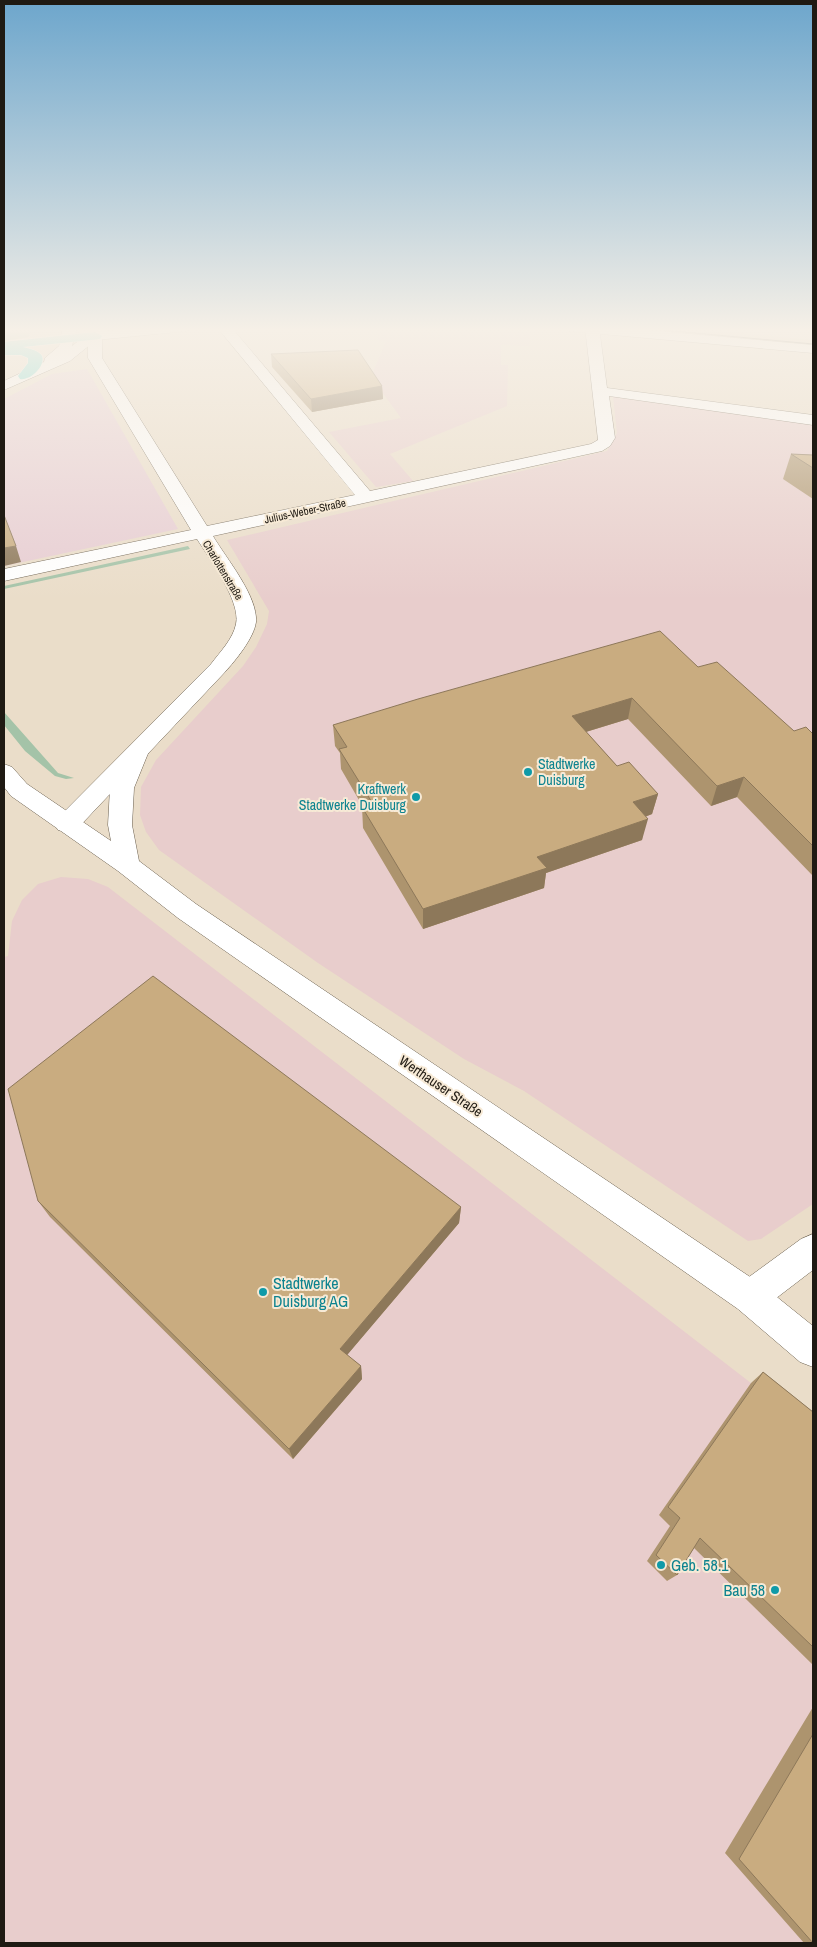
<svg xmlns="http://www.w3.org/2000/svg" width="817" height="1947" font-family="'Archivo Narrow',sans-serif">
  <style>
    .commercial { fill: #e7cdd3 }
    .industrial { fill: #e8cdcc }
    .built { fill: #e1cfb5 }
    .green { fill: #a4c3a8 }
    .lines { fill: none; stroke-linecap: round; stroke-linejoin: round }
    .minor-casing { stroke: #6b604f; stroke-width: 1 }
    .tertiary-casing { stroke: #6b604f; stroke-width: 1 }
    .secondary-casing { stroke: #6b604f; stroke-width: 1 }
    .trunk-casing { stroke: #fff; stroke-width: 1 }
    .minor { fill: #fff; fill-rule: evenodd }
    .tertiary { fill: #fff; fill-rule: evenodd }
    .secondary { fill: #fff; fill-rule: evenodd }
    .trunk { fill: #5fdcd6; fill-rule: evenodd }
    .tram { stroke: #363027; stroke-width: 1 }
    .wall { fill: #ad946e }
    .shaded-wall { fill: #8d785a }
    .building { fill: #c9ac80; stroke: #8d785a }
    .culture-dot { fill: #0f9aa8; stroke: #f7ead6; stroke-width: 2 }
    .labels { text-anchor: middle; stroke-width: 4; stroke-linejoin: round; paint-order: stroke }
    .far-street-label { font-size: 11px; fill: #1f1a13; stroke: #f7ead6 }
    .culture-label { font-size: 14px; fill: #0d838f; stroke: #f7ead6; text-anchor: start }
    .street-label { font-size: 14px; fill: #1f1a13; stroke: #f7ead6 }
    .near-culture-label { font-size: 16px; fill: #0d838f; stroke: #f7ead6; text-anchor: start }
  </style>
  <rect width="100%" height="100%" fill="#eaddc9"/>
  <!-- commercial -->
  <path class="commercial" d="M87,369L178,529L4,566V399L52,374Z"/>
  <!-- industrial -->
  <path class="industrial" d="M381,327L530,332V346L501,345V365H508L507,406L390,454L413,481L376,487L329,432L401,418L371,377L386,341L377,340Z
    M613,396L813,420V1204L761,1239L748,1241L524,1091L464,1059L318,963L159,850L146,832L140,815L141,787L156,760L243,666L256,647L267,624L269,611L227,540L607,451L617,433Z
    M61,877L88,879L108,887L751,1383L813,1435V1943H4V957L8,956L12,921L22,900L38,884Z"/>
  <!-- built -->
  <path class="built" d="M682,327L813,340V346L615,328Z"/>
  <!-- green -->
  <path class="green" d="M22,327H31L29,337L4,341V330Z
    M188,546L190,549L4,589V586Z
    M4,712L58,773L74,778L66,779L55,776L25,751L4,725Z"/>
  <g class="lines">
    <defs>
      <path id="minor" d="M217,327H231L370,491L591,444L598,440L585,327H599L607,388L813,415V425L609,396L615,438L610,446L602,451L213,536C226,558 258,596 256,622C254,638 235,661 225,672L76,830L67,832L58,830L55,824L58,818L211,664C220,652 233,639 236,624C241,601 209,558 197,539L4,581V569L191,530L88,358V336L90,333L95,332L102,336V358L207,526L355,495Z
        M813,1234V1270L762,1309L750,1314L738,1309L733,1297L738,1285L801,1239Z"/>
      <path id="tertiary" d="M561,327H613L813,345V353L568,331Z"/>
      <path id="secondary" d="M63,327H77L72,346L96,327H111L107,331L145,327H194L187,331L96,340L70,361L4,390V381L44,362L45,358L59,346Z
        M138,744L146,746L149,751L134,788L132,825L139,861L196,904L762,1285L813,1326V1367L800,1362L738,1309L178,918L118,871L11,796L4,787V764L12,767L27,784L111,841L108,825L110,788L127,751L130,746Z"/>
      <path id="trunk" d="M95,332L102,336L100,339L23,347C28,348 40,351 42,356C46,366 30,381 20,379L18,376L28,363V358L21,355H4V342Z"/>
    </defs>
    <!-- minor casing -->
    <use href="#minor" class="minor-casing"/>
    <!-- tertiary casing -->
    <use href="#tertiary" class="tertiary-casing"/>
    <!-- secondary casing -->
    <use href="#secondary" class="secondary-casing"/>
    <!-- trunk casing -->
    <use href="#trunk" class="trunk-casing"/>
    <!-- minor -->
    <use href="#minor" class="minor"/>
    <!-- tertiary -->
    <use href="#tertiary" class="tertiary"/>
    <!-- secondary -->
    <use href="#secondary" class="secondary"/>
    <!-- trunk -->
    <use href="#trunk" class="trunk"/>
    <!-- tram -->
    <path class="tram" d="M631,327L813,344"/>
  </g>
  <!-- wall -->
  <path class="wall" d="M271,354L382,386L383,399L312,412L272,367Z
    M791,454L813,455V499L783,479Z
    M698,667L794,731L813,734V876L737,797L711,806L628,719L586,732L617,766L658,794L652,814L645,817L642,840L546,873L544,888L423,929L363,828L362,807H363L341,769L340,753L335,746L333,725Z
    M38,1201L461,1207L459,1223L347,1355L361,1366L362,1379L293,1459L50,1217Z
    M763,1372L813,1412V1665L694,1548L677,1575L667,1581L647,1561L670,1526L659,1515L751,1383Z
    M813,1707V1943H804L725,1853Z"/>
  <!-- shaded-wall -->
  <path class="shaded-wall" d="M382,386L383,399L312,412L311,399Z
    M16,546L21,562L4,566V548Z
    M632,698L628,719L569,737L572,716Z
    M744,777L737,797L711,806L717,786Z
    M658,794L652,814L628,823L633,802Z
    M648,819L642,840L546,873L544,888L423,929V909L537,857Z
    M461,1207L459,1223L342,1361L340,1349Z
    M361,1366L362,1379L293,1459L289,1449Z"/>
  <!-- building -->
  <path class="building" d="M358,350L382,386L311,399L271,354Z
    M791,454L813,455V468Z
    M4,515L16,546L4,548Z
    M660,631L698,667L717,662L794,731L806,727L813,734V846L744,777L717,786L632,698L572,716L617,766L629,762L658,794L633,802L648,819L537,857L547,868L423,909L362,807L373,804L339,749L347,747L333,725L418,699Z
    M153,976L461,1207L340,1349L361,1366L289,1449L38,1201L8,1089Z
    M763,1372L813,1412V1647L700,1538L677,1575L656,1555L680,1518L668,1507Z
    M813,1734V1943L739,1859Z"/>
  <!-- sky -->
  <linearGradient id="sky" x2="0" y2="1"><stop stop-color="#6da6cc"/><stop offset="0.55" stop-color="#f6f0e7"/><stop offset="1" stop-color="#f6f0e7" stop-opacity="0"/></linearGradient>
  <rect width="817" height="600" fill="url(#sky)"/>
  <!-- markers -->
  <g class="culture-dot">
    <circle cx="528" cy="772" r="5"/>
    <circle cx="416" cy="797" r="5"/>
    <circle cx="263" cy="1292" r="5"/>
    <circle cx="661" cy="1565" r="5"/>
    <circle cx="775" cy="1590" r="5"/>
  </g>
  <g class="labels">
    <!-- far-street labels -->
    <g class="far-street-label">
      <text transform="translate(305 511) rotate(-12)" y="4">Julius-Weber-Straße</text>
      <text transform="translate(223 570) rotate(59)" y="4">Charlottenstraße</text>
    </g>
    <!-- culture labels -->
    <g class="culture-label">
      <text x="538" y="769">Stadtwerke<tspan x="538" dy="16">Duisburg</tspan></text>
      <text x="406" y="794" text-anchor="end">Kraftwerk<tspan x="406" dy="16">Stadtwerke Duisburg</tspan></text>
    </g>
    <!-- street labels -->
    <g class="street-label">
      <text transform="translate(441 1086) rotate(34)" y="5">Werthauser Straße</text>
    </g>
    <!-- near-culture labels -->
    <g class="near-culture-label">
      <text x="273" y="1289">Stadtwerke<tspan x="273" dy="18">Duisburg AG</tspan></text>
      <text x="671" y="1571">Geb. 58.1</text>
      <text x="765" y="1596" text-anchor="end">Bau 58</text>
    </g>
  </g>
  <!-- border -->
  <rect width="817" height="1947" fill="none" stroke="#1f1a13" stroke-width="10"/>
</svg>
